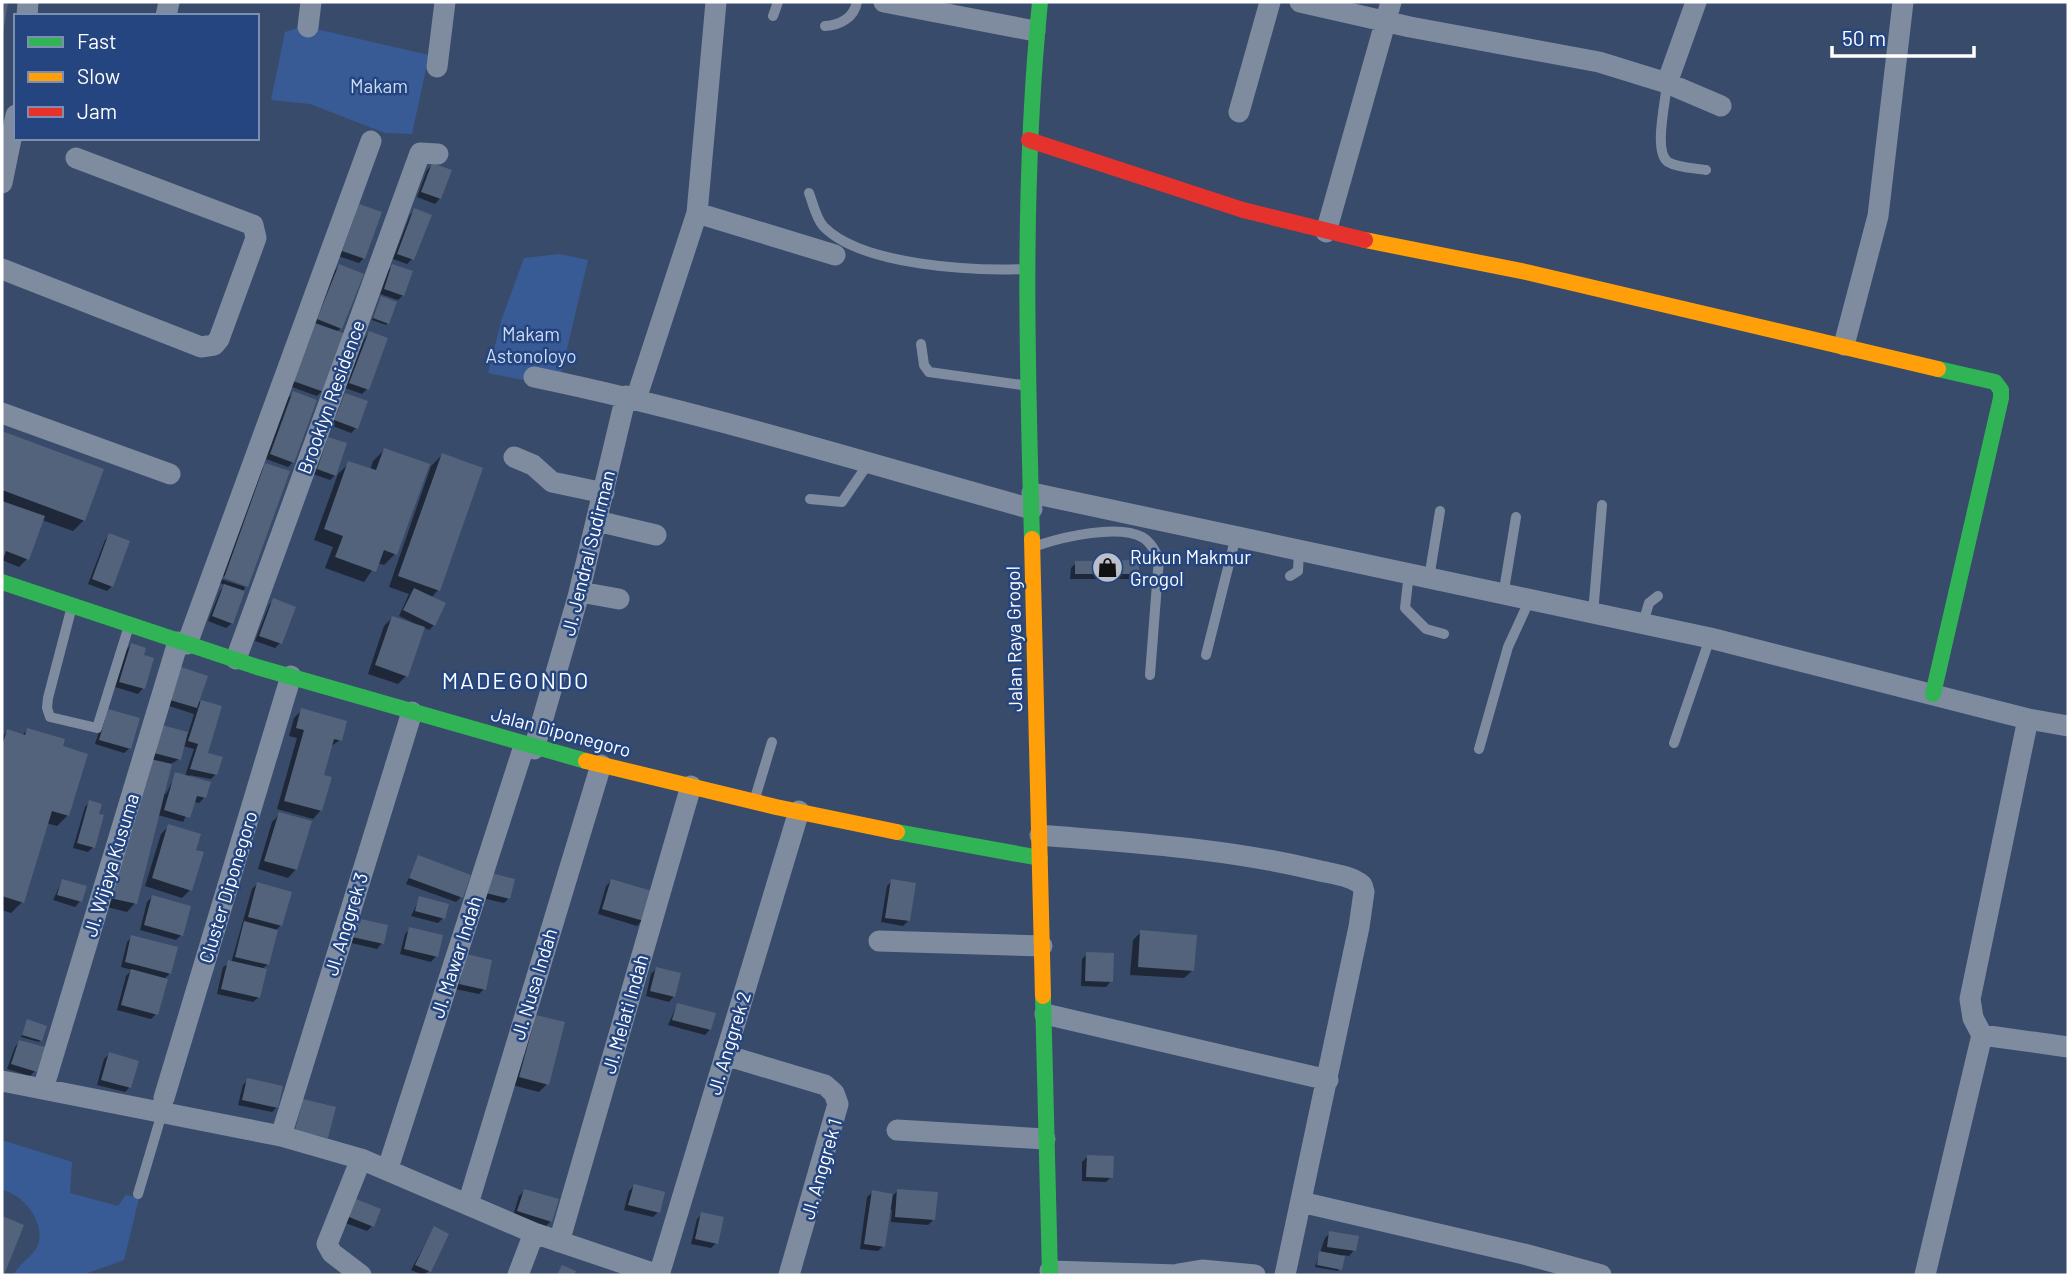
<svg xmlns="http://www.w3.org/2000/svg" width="2070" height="1277" font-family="Barlow,sans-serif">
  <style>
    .green { fill: #385b95 }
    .shadow { fill: #0007; fill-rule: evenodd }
    .building { fill: #54637c }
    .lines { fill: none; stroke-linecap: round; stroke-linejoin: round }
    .lane { stroke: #7f8ca0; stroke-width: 10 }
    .street { stroke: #7f8ca0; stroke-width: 21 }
    .fast { stroke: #30b455; stroke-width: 16 }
    .slow { stroke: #ff9f0a; stroke-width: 16 }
    .jam { stroke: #e5322d; stroke-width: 16 }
    .labels { text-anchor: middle; stroke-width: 5; stroke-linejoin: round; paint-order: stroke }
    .park-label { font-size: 19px; fill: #cddcf5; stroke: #24457f }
    .street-label { font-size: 19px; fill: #fff; stroke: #24457f }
    .poi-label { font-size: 19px; fill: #fff; stroke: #24457f; text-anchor: start }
    .quarter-label { font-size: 23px; letter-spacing: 2px; fill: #fff; stroke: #24457f }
  </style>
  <rect width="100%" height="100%" fill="#394b6a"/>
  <!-- green -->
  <path class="green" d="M303,26L429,55L412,134L385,133L310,104L271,100L285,32Z
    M559,254L588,260L558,387L488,373L502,318L524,258Z
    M2,1140L72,1162L70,1193L118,1206L126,1195L139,1198L124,1260L82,1275H14C19,1263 33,1257 38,1245C46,1222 23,1194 2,1190Z"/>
  <!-- shadow -->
  <path class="shadow" d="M432,165L440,198L435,204L417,197L427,170Z
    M415,210L412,259L407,264L393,259L410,215Z
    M354,211L364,258L359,263L338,256Z
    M339,266L341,328L336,332L322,391L317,396L289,386L334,271Z
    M393,266L403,295L398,300L380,294L387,271Z
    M380,300L388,323L386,325L372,320Z
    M369,333L367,389L362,394L345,388L364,339Z
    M294,393L293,462L288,467L266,459L288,398Z
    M345,395L356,428L351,433L330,425Z
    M2,433L102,470L84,520L73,531L42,520L27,559L19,567L2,560Z
    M328,439L335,475L330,480L313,474L323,444Z
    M384,450L395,554L384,565L377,563L364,582L325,568L333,547L314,540L338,474L349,463L370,470L373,461Z
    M442,455L438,590L431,598L434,625L429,630L423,627L406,676L398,684L368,674L384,626L392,618L414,623L399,616L409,594L389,587L431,466Z
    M266,465L246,584L223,576L261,470Z
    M110,535L112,586L107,591L88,584L105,540Z
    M1076,563L1137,574L1132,579H1070L1071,568Z
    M221,579L245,587L232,623L226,628L208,621L220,591L225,585L220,583Z
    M274,600L280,643L275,648L255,641L269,605Z
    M131,645L143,688L138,694L115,687L126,650Z
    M176,674L198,701L220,708L205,754L216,774L211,779L189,775L204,798L199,803L193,801L183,822L158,815L135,903L127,912L103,906L158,726L188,734L194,714L166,705ZM183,746L194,749L185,776L176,774L166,794L163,793L171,764L179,759Z
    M302,710L340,740L330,747L322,776L321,810L313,819L277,809L297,738L289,736L294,718Z
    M104,716L130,748L124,753L95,744Z
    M27,730L68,815L57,826L46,823L22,902L11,913L2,910V737L7,731L22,736Z
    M90,802L93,847L88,852L73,848L85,807Z
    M280,814L296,869L288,878L258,869L272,822Z
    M169,826L194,851L190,890L182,898L145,886L161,834Z
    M418,858L461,897L456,902L406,884Z
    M486,880L509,898L504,903L482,898Z
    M62,881L80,901L75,907L53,900Z
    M611,881L642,920L637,926L598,914L606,886Z
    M892,881L908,921L903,926L881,922L887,886Z
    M257,884L281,925L276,930L268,964L262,969L259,997L253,1002L217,994L223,967L231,963L252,889Z
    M152,897L181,935L176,940L140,930L147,902Z
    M420,898L443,918L438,923L411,916Z
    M356,920L382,943L377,949L347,942Z
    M410,929L436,956L431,962L400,954L405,934Z
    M1141,932L1193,970L1184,978L1130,975L1133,940Z
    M132,937L170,973L163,980L156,1014L151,1019L117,1010L126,976L132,970L121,967L127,942Z
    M1087,954L1111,981L1106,987L1081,986L1082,959Z
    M461,961L484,989L479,994L455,989Z
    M656,969L674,996L669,1002L646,996L651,974Z
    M677,1005L710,1029L705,1035L668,1025Z
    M536,1017L547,1084L539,1092L512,1085L528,1025Z
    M28,1021L41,1040L39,1042L21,1037Z
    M20,1041L35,1071L30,1076L7,1069L15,1047Z
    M109,1054L130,1087L125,1092L97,1085L104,1059Z
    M248,1080L277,1107L272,1112L238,1105L243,1085Z
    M1087,1157L1111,1177L1106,1182L1082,1181V1162Z
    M634,1186L658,1212L653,1217L624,1210L629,1191Z
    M524,1191L551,1221L546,1226L513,1216L519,1196Z
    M898,1191L933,1220L928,1225L891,1222L892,1210L889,1209L883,1246L878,1251L860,1249L867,1197L873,1192L893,1195Z
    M346,1205L372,1226L367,1231L340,1221Z
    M702,1214L716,1243L711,1248L691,1244L697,1219Z
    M434,1228L429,1271L423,1275L411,1270Z
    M1330,1233L1354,1250L1349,1256L1343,1255L1338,1271L1315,1267L1325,1238Z"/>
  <!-- building -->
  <path class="building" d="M2,2H8L3,34H2Z
    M432,163L452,170L441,199L421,192Z
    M359,204L382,212L365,259L342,251Z
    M414,208L432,215L414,260L397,254Z
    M339,264L364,274L342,329L317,319Z
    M392,264L413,271L404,296L384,289Z
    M381,296L397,302L389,324L373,318Z
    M315,323L346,334L324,392L293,381Z
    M369,331L388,338L369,390L349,383Z
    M293,391L317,400L294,463L270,454Z
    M345,393L368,401L358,429L334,420Z
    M2,431L104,469L85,521L2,490Z
    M328,437L347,443L336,476L317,469Z
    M384,448L430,464L397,555L384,550L376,572L335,557L343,536L324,529L348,461L376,470Z
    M442,453L483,468L440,591L398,576Z
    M265,463L290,471L248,587L224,578Z
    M2,501L45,516L29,560L6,551L2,562Z
    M109,533L130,541L113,587L92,579Z
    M1139,560V574H1075V561Z
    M224,584L245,591L233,624L212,616Z
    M414,588L446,603L435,626L403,610Z
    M273,598L296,607L282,644L259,636Z
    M392,616L425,627L408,677L375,665Z
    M131,643L146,648L144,655L154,658L145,689L119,682Z
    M181,667L208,676L197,708L170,700Z
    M201,700L222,706L208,753L223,757L217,775L190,769L198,744L188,741Z
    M301,708L347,721L342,741L334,739L324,775L332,777L322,811L284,801L304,730L296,728Z
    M108,709L140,718L131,749L99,740Z
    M158,724L188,732L181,760L150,752Z
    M27,728L65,739L63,746L88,754L69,816L52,811L24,903L2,896V747L7,729L25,735Z
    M146,758L172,764L137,904L110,898Z
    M175,772L211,782L206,798L197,796L190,818L164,810Z
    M89,800L102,804L99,814L104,815L95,848L77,843Z
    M279,812L312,821L297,870L264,861Z
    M168,824L201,834L196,850L204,852L192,891L152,878Z
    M418,855L471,875L463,898L409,878Z
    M491,873L515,879L510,899L486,893Z
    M62,879L87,886L82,902L57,895Z
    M611,879L652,891L644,921L602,909Z
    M891,879L916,883L910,921L885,918Z
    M257,882L292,892L282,926L248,917Z
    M152,895L191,906L183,936L144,925Z
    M419,896L449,904L445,919L415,911Z
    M356,918L388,925L384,944L352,937Z
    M244,921L278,930L269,965L235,957Z
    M409,927L443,935L438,957L404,949Z
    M1140,930L1197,935L1194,971L1138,967Z
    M131,935L178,947L171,974L125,962Z
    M1086,952L1114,953L1113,982L1085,981Z
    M466,954L492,960L486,990L459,984Z
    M228,960L267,969L260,998L221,989Z
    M656,967L681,973L675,997L650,991Z
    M131,969L168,979L158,1015L121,1005Z
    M677,1003L716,1013L711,1030L672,1020Z
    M536,1015L565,1022L549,1085L519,1077Z
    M27,1019L47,1026L42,1041L22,1035Z
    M19,1040L45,1047L37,1072L11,1064Z
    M109,1052L139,1061L131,1088L101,1080Z
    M247,1078L283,1086L278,1108L242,1100Z
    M303,1099L336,1107L328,1138L295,1130Z
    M1087,1155L1114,1156L1113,1178L1086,1177Z
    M634,1184L665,1192L660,1213L628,1205Z
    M524,1189L559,1199L552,1222L517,1211Z
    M897,1189L938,1192L935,1220L895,1217Z
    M872,1190L893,1194L885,1247L864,1244Z
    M351,1197L381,1209L374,1227L344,1215Z
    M701,1212L724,1217L718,1244L695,1239Z
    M2,1216L24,1225L4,1275H2Z
    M434,1226L449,1234L431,1272L415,1265Z
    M1329,1231L1359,1236L1356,1251L1327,1247Z
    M1319,1251L1345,1256L1342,1270L1317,1265Z
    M562,1265L576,1271L574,1275H557Z"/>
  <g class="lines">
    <!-- lane -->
    <path class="lane" d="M773,16L778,2
      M825,26C840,25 854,18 857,2
      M1667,83C1666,100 1653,152 1668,162C1678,168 1695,168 1706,170
      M809,193C813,203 816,219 824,227C863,266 973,271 1025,269
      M921,344L924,365L929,372L1022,385
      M810,499L842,502L868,464
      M1039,545C1063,537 1118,524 1142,537C1151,542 1154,550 1159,558L1150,675
      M1409,573L1405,608L1426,629L1444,634
      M1290,576L1298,571L1299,549
      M1429,578L1440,511
      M1503,596L1516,517
      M71,610L48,698L47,708L50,717L97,728L128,629
      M1593,614L1602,505
      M1642,626L1649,603L1658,596
      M1206,655L1236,536
      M1674,743L1710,638
      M1479,749L1508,647L1530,599
      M755,798L772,742
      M138,1194L162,1113"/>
    <!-- street -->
    <path class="street" d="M884,2L1035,31
      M1300,2L1410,27L1599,62L1667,83L1721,106
      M27,16L28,2
      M166,16L169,2
      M308,27L311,2
      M437,67L445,2
      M1667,83L1696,2
      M1239,112L1270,2
      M2,183L16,115
      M697,213L835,255
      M1326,232L1391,2
      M2,269L201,347L214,345L219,339L256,238L253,225L76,158
      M1844,345L1878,216L1903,2
      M534,377C703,412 866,463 1032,509
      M636,399L697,213L716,2
      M2,413L170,474
      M514,457L533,465L552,482L604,493
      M1032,493L1710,638L2028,719L2068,726
      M597,521L656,535
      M580,592L619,599
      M187,644L371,141
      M236,659L420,153L438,154
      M534,749L578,597L626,396
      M1040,835C1133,843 1225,848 1316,870C1331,874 1350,875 1362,885L1364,892L1359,927L1285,1275
      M879,941L1042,946
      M1045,1014L1328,1080
      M1982,1035L2068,1047
      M725,1055L825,1085L834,1093L838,1104L789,1275
      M2,1081L281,1136L361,1159L534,1233L658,1275
      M43,1089L178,642
      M164,1098L291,676
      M897,1130L1045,1139
      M281,1136L412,712
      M388,1168L524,746
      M1301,1202L1524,1254L1601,1275
      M468,1204L601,765
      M559,1242L691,786
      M1050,1271L1178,1275
      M1178,1274L1202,1270L1255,1275
      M361,1275L332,1253L327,1244L361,1159
      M518,1275L534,1233
      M659,1275L799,811
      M1925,1275L1982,1035L1973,1018L1970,999L2028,719"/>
    <!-- fast -->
    <path class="fast" d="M1032,539C1027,360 1022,180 1040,2
      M2,582L257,667L586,761
      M1933,694L2001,398V390L1995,382L1938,369
      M897,832L1040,858
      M1043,996L1050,1275"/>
    <!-- slow -->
    <path class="slow" d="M1365,240L1526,272L1938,369
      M1032,539L1043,996
      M586,761L776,807L897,832"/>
    <!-- jam -->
    <path class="jam" d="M1029,140L1243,210L1365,240"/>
  </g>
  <!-- icons -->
  <defs>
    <symbol id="shop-disc" viewBox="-11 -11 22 22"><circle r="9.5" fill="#bac0cb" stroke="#24457f"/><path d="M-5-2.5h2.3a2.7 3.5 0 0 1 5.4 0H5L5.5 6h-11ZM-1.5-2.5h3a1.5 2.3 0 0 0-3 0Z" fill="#111"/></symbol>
  </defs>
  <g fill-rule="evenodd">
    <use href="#shop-disc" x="1090" y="550" width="35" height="35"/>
  </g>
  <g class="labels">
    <!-- park labels -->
    <g class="park-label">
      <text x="379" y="93">Makam</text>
      <text x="531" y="341">Makam<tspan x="531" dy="22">Astonoloyo</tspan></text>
    </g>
    <!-- street labels -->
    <g class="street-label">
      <text transform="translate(331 397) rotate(-70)" y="7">Brooklyn Residence</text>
      <text transform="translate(588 553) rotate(-76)" y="7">Jl. Jendral Sudirman</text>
      <text transform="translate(1014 639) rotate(-91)" y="7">Jalan Raya Grogol</text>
      <text transform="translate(561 732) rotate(15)" y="7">Jalan Diponegoro</text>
      <text transform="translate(111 865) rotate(-73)" y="7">Jl. Wijaya Kusuma</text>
      <text transform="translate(228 887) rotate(-73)" y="7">Cluster Diponegoro</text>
      <text transform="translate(346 924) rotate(-73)" y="7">Jl. Anggrek 3</text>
      <text transform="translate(456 957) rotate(-72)" y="7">Jl. Mawar Indah</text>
      <text transform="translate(534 984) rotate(-73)" y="7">Jl. Nusa Indah</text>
      <text transform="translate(625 1014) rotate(-74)" y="7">Jl. Melati Indah</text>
      <text transform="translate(729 1043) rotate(-73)" y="7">Jl. Anggrek 2</text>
      <text transform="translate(821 1169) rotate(-74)" y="7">Jl. Anggrek 1</text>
    </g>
    <!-- poi labels -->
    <g class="poi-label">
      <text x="1130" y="564">Rukun Makmur<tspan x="1130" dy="22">Grogol</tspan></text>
    </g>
    <!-- quarter labels -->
    <g class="quarter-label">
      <text x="516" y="689">MADEGONDO</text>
    </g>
  </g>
  <!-- border -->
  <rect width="2070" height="1277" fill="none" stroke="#ffffff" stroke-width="7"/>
  <!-- legend -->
  <rect x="14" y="14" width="245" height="126" fill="#24457f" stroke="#7c8fb2" stroke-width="2"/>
  <rect x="28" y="37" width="35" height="10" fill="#30b455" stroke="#7c8fb2" stroke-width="2"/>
  <text x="77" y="49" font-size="21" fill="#ffffff">Fast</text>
  <rect x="28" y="72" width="35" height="10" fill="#ff9f0a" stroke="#7c8fb2" stroke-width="2"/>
  <text x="77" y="84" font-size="21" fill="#ffffff">Slow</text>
  <rect x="28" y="107" width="35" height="10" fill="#e5322d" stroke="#7c8fb2" stroke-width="2"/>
  <text x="77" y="119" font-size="21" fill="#ffffff">Jam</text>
  <!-- scale -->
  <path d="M1832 46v10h142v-10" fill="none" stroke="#ffffff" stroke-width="3.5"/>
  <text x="1842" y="46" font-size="21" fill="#ffffff" stroke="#24457f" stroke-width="5" paint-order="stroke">50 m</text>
</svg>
